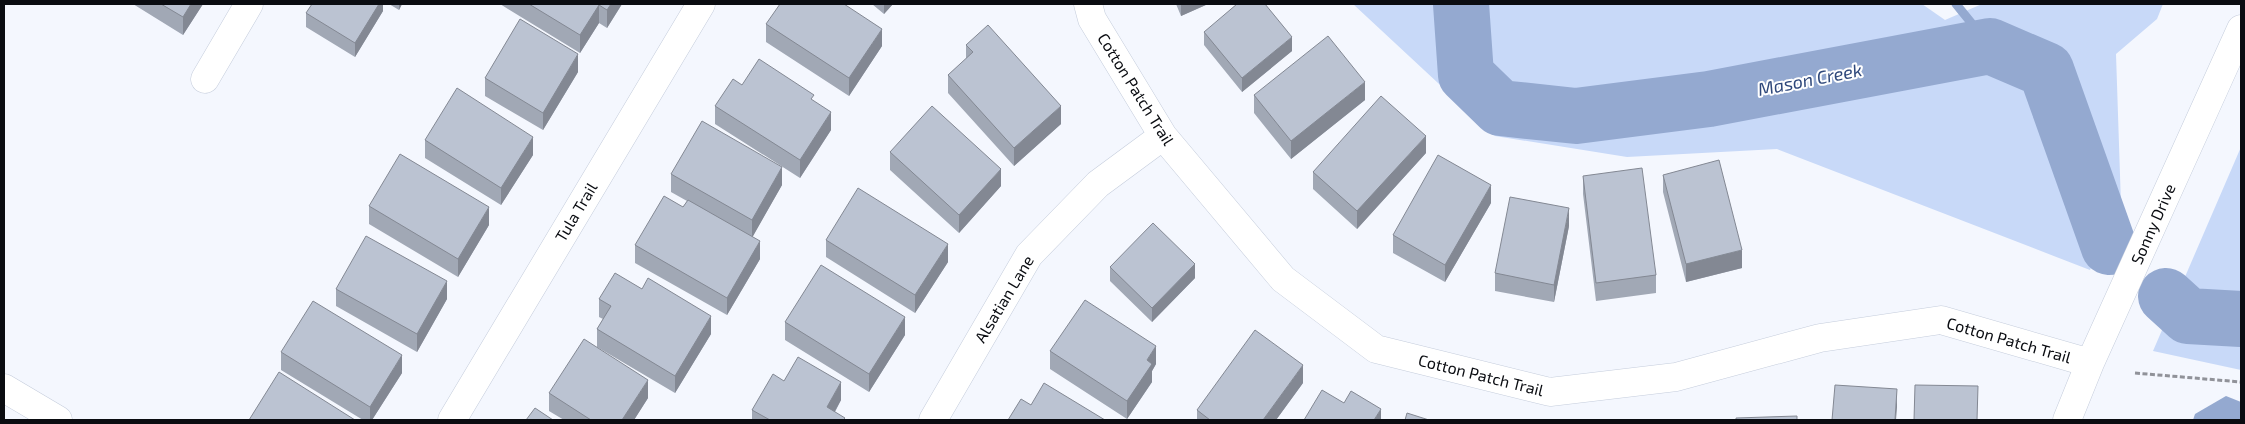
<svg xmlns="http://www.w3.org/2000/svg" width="2245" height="424" font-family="'Exo 2',sans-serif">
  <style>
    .green { fill: #c8d9f8 }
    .water { fill: #94a9d0 }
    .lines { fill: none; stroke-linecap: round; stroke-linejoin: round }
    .stream { stroke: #94a9d0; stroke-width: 9 }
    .river { stroke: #94a9d0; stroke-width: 56 }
    .minor-casing { stroke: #c5cddc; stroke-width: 29 }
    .path { stroke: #909299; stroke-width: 3; stroke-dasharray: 5 2.5; stroke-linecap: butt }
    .minor { stroke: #fff; stroke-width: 28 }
    .wall { fill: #a1a8b5 }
    .shaded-wall { fill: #838893 }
    .building { fill: #bbc3d2; stroke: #838893 }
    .labels { text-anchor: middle; stroke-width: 4; stroke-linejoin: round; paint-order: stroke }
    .street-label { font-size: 16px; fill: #0a0c11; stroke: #fff }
    .water-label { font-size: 18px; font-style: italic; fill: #2f487b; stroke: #fff }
  </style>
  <rect width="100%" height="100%" fill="#f4f7fe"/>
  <!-- green -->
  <path class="green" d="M1353,4H1922L1945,20L1982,4H2163L2157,19L2116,54L2121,205L2090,270L1777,149L1627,157L1495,136Z
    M2241,147V370L2153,351Z"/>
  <!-- water -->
  <path class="water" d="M2226,396L2241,402V420H2193L2195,414Z"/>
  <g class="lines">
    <!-- stream -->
    <path class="stream" d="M1956,4L1990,46"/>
    <!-- river -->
    <path class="river" d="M1461,4L1466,75L1500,108L1576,116L1709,99L1990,46L2046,70L2109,247
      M2166,296L2188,316L2241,319"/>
    <defs>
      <path id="minor" d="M1088,4L1092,19L1163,136L1283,279L1376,349L1550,392L1676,377L1820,338L1941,320L2090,363
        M205,79L249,4
        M4,388L58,420
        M452,420L701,4
        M933,420L1029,255L1098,184L1163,136
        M2067,420L2090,363L2241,29"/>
    </defs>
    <!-- minor casing -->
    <use href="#minor" class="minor-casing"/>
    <!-- path -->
    <path class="path" d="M2135,373L2241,382"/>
    <!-- minor -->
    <use href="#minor" class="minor"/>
  </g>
  <!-- wall -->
  <path class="wall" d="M133,4H203L183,35Z
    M383,4V11L355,57L306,27V13Z
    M389,4H402L399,10Z
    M500,4H622L607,28L599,23L580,53Z
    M872,4H893L884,14Z
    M1176,4H1208L1181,16Z
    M766,24L882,46L849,96L766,42Z
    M1204,32L1292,51L1242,92L1204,45Z
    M966,45L1061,124L1014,166L948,93V75L966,59Z
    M578,72L543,130L485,96V78Z
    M742,85L814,101L831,130L800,178L715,124V106Z
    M1254,95L1365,100L1291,159L1254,113Z
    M425,140L533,155L501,205L425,158Z
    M890,152L1001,186L959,233L890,170Z
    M1426,153L1357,229L1313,189V172Z
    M671,174L782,185L752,237L760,259L727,315L635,263V245L683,207L687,201L671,192Z
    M1663,175L1742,268L1686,282L1663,192Z
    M1583,176L1656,275V293L1596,301L1583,194Z
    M1491,203L1445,282L1393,253V235Z
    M369,206L489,225L458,277L369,224Z
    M1569,226L1554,302L1495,291V273Z
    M826,240L948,262L915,313L826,257Z
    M1110,267L1195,278L1152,322L1110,281Z
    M336,289L447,299L417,352L336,306Z
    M642,289L711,334L675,393L597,347V329L603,319L599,317V299Z
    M785,322L905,335L869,392L785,340Z
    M1050,351L1156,364L1152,371V382L1127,419L1050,369Z
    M281,352L402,373L372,420H363L281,370Z
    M784,381L841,400L835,412L845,420H752V410Z
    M1303,383L1276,420H1197V410Z
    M549,393L648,398L634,420H564L549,411Z"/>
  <!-- shaded-wall -->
  <path class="shaded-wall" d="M191,4H203L183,35V17Z
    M379,4H383V11L355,57V43Z
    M399,4H402L399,10Z
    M611,4H622L607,28V10Z
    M884,4H893L884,14Z
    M1181,4H1208L1181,16Z
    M599,5V23L580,53V35Z
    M882,29V46L849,96V78Z
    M1292,37V51L1242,92V78Z
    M578,54V72L543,130V113Z
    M1365,82V100L1291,159V141Z
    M1061,106V124L1014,166V148Z
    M831,112V130L800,178V160Z
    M1426,136V153L1357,229V211Z
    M533,137V155L501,205V188Z
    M782,167V185L752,238V220Z
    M1001,169V186L959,233V215Z
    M1491,185V203L1445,282V265Z
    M489,207V225L458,277V259Z
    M1569,208V226L1554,302V285Z
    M760,241V259L727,315V298Z
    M948,244V262L915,313V295Z
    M1742,250V268L1686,282V264Z
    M1195,264V278L1152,322V308Z
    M447,281V299L417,352V334Z
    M711,316V334L675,393V376Z
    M905,317V335L869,392V374Z
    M1156,346V364L1152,371V382L1127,419V401L1147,360Z
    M402,355V373L372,420H370V407Z
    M1303,365V383L1276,420H1263Z
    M648,380V398L634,420H622Z
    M841,382V400L830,420L827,407Z
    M1897,389V407L1896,420H1895Z
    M1381,409V420H1374Z"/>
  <!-- building -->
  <path class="building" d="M161,4H191L183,17Z
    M312,4H379L355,43L306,13Z
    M529,4H611L607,10L599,5L580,35Z
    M780,4H844L882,29L849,78L766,24Z
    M1237,4H1265L1292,37L1242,78L1204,32Z
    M520,19L578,54L543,113L485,78Z
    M988,25L1061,106L1014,148L948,75L973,52L966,45Z
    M1328,36L1365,82L1291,141L1254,95Z
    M759,59L814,95L811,99L831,112L800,160L715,106L733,79L742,85Z
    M457,88L533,137L501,188L425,140Z
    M1381,96L1426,136L1357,211L1313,172Z
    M932,106L1001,169L959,215L890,152Z
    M702,121L782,167L752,220L671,174Z
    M400,154L489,207L458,259L369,206Z
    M1438,155L1491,185L1445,265L1393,235Z
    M1719,160L1742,250L1686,264L1663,175Z
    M1642,168L1656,275L1596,283L1583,176Z
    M858,188L948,244L915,295L826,240Z
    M664,196L683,207L688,200L760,241L727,298L635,245Z
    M1510,197L1569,208L1554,285L1495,273Z
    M1153,223L1195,264L1152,308L1110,267Z
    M366,236L447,281L417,334L336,289Z
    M821,265L905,317L869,374L785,322Z
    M615,273L642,289L648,278L711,316L675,376L597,329L611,306L599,299Z
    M1085,300L1156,346L1147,360L1152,364L1127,401L1050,351Z
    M313,301L402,355L370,407L281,352Z
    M1255,330L1303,365L1263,420H1210L1197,410Z
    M584,339L648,380L622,420H591L549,393Z
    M798,357L841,382L827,407L845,418L843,420H770L752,410L773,374L784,381Z
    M279,372L355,420H249Z
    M1044,383L1105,420H1008L1021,399L1031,405Z
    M1835,385L1897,389L1895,420H1832Z
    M1915,385L1978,386L1977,420H1914Z
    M1322,390L1344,403L1351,391L1381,409L1374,420H1304Z
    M535,408L553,420H526Z
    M1407,413L1429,420H1405Z
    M1797,416V420H1736V418Z"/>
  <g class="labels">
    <!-- street labels -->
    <g class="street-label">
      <text transform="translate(1136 89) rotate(58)" y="6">Cotton Patch Trail</text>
      <text transform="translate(576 212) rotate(-59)" y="6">Tula Trail</text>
      <text transform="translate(2153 224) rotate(-66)" y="6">Sonny Drive</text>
      <text transform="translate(1004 299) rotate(-59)" y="6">Alsatian Lane</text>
      <text transform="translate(2009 340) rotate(16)" y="6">Cotton Patch Trail</text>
      <text transform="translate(1481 375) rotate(14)" y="6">Cotton Patch Trail</text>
    </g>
    <!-- water labels -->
    <g class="water-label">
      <text transform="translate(1810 80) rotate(-11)" y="6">Mason Creek</text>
    </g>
  </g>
  <!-- border -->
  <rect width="2245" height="424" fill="none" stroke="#0a0c11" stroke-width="10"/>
</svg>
